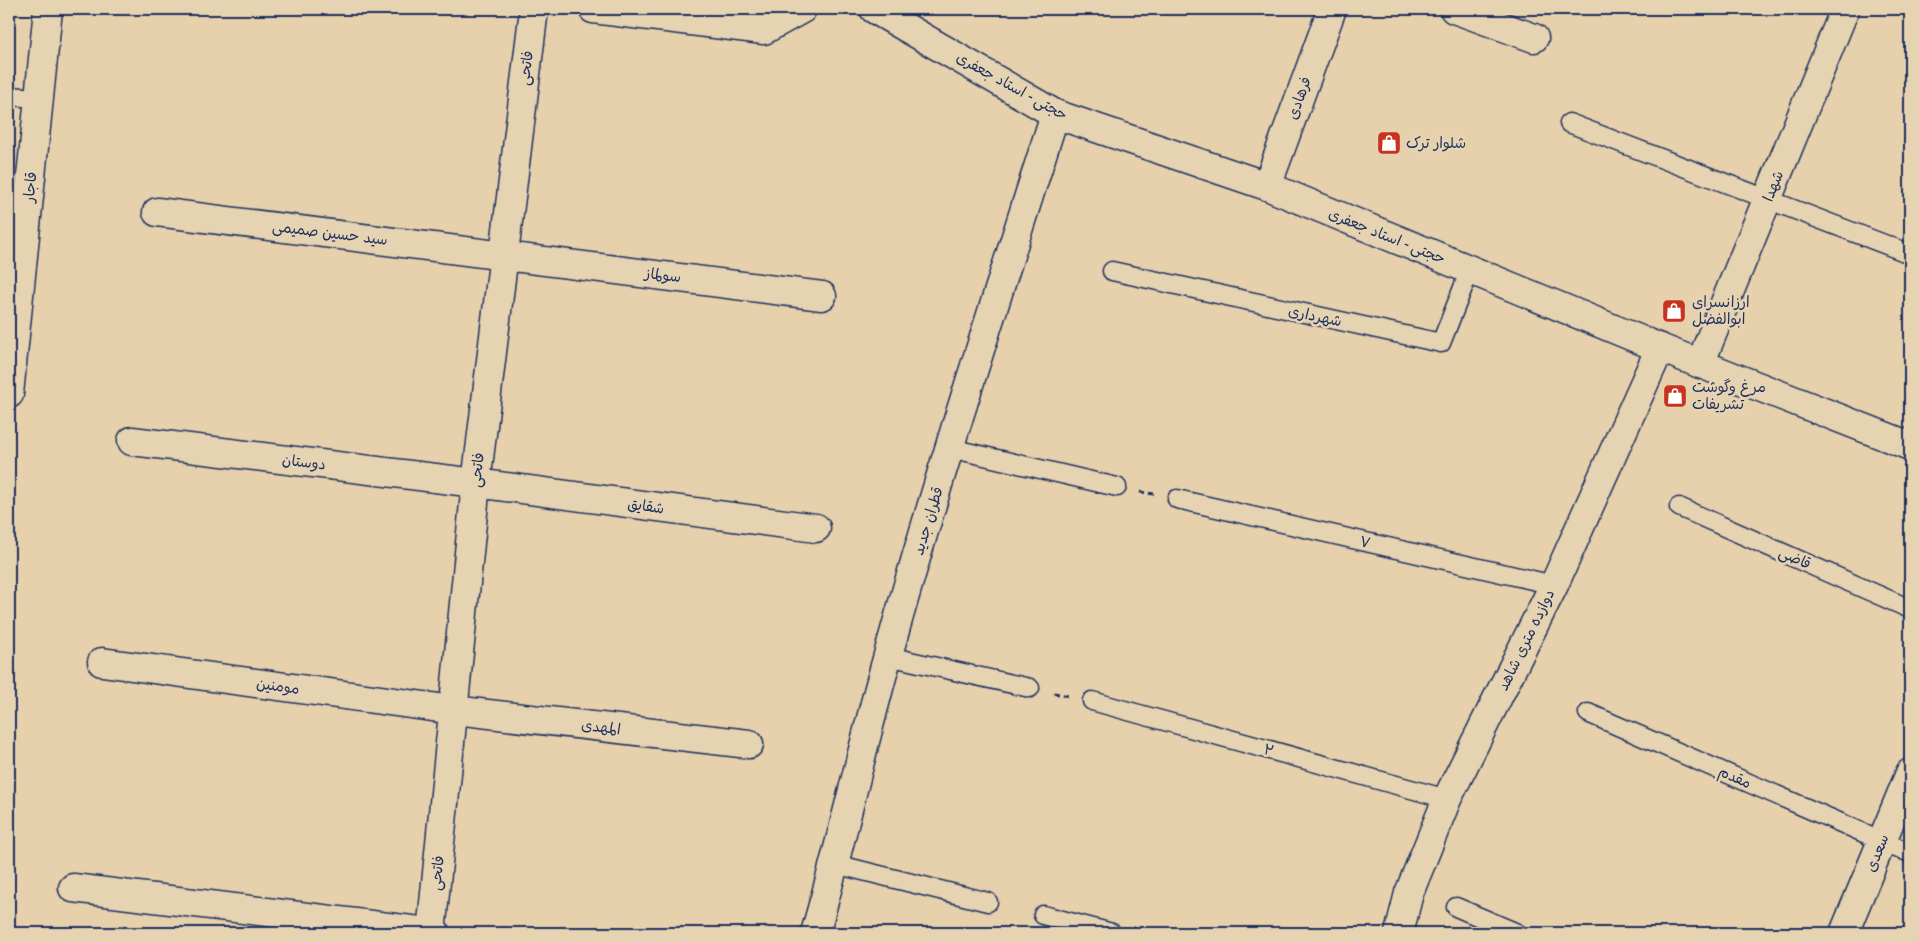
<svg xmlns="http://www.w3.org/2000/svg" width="1919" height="942" font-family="'Balsamiq Sans','Playpen Sans Arabic',sans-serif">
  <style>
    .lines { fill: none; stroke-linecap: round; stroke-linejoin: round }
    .lane-casing { stroke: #1b2f5e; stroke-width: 21 }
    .street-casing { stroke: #1b2f5e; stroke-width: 31 }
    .secondary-casing { stroke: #1b2f5e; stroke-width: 31 }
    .path { stroke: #1b2f5e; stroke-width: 3; stroke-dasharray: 5 4; stroke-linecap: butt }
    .lane { stroke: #e6d3b1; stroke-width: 18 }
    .street { stroke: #e6d3b1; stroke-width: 28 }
    .secondary { stroke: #e6d3b1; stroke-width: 28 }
    .labels { text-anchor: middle; stroke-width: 5; stroke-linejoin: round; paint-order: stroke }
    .street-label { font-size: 15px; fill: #1b2f5e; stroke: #e6d3b1 }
    .poi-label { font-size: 15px; fill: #1b2f5e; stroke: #e6d3b1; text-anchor: start }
  </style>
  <rect width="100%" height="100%" fill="#e7d1ad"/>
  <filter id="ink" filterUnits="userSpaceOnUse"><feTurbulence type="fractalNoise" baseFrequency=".02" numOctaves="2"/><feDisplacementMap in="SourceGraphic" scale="10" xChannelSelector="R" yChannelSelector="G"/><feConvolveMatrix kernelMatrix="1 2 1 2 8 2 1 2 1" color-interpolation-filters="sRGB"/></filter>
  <g filter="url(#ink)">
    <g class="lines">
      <defs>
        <path id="lane" d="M9,96L39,98
          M1569,123L1910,254
          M1112,271L1441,343L1470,270
          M950,448L1117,487
          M1177,499L1554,585
          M1679,507L1910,609
          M888,656L1030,688
          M1092,701L1447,799
          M1588,713L1910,853
          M835,864L988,902
          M1456,907L1517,933
          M1043,915L1112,933"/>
        <path id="street" d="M1454,9L1534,38
          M157,212L822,296
          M1700,364L1845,9
          M9,394L48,9
          M132,441L476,483L816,528
          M102,662L454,710L749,744
          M73,888L436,933
          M431,933L476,483L534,9
          M815,933C842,841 862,747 888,655C939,473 998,294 1055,114
          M1399,933L1409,893L1447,799L1554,585L1660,348
          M1844,933L1910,773"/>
        <path id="secondary" d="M593,9L764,30L802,9
          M874,9L1055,114L1267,186L1660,348L1910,446
          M1267,186L1332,9"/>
      </defs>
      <!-- lane casing -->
      <use href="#lane" class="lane-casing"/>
      <!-- street casing -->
      <use href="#street" class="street-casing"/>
      <!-- secondary casing -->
      <use href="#secondary" class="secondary-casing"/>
      <!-- path -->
      <path class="path" d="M1140,492L1154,494
        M1054,693L1069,696"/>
      <!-- lane -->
      <use href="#lane" class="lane"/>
      <!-- street -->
      <use href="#street" class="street"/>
      <!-- secondary -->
      <use href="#secondary" class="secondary"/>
    </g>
  </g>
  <!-- icons -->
  <defs>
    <symbol id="shop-square" viewBox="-11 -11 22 22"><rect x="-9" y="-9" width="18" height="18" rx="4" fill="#c8321e" stroke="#e6d3b1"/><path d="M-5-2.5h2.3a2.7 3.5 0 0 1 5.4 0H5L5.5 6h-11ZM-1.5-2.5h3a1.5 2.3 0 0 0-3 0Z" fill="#fff"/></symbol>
  </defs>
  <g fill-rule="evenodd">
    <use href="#shop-square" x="1375" y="129" width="28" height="28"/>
    <use href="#shop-square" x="1660" y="297" width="28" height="28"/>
    <use href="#shop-square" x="1661" y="382" width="28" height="28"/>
  </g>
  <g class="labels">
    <!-- street labels -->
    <g class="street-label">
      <text transform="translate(526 68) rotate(-83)" y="5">فاتحی</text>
      <text transform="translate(1012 86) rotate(29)" y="5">حجتی - استاد جعفری</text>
      <text transform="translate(1299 98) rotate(-70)" y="5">فرهادی</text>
      <text transform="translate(1773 186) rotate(-68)" y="5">شهدا</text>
      <text transform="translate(30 187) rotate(-84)" y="5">قاجار</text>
      <text transform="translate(330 233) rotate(7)" y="5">سید حسین صمیمی</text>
      <text transform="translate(1387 236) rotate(22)" y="5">حجتی - استاد جعفری</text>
      <text transform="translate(663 275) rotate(7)" y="5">سولماز</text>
      <text transform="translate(1315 316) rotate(12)" y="5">شهرداری</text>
      <text transform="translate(304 462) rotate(7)" y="5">دوستان</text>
      <text transform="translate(477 470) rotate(-84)" y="5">فاتحی</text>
      <text transform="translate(646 506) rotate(8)" y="5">شقایق</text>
      <text transform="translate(928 521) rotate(-73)" y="5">قطران جدید</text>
      <text transform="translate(1365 542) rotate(13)" y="5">۷</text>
      <text transform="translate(1795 558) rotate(24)" y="5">قاضی</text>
      <text transform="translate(1526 640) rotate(-64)" y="5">دوازده متری شاهد</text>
      <text transform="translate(278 686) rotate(8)" y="5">مومنین</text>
      <text transform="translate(601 727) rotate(7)" y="5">المهدی</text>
      <text transform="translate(1269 750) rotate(15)" y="5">۲</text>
      <text transform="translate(1735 777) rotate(24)" y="5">مقدم</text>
      <text transform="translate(1877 853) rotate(-68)" y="5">سعدی</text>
      <text transform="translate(437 873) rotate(-84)" y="5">فاتحی</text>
    </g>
    <!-- poi labels -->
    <g class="poi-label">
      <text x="1406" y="148">شلوار ترک</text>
      <text x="1692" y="307">ارزانسرای<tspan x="1692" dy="17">ابوالفضل</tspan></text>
      <text x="1692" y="392">مرغ وگوشت<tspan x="1692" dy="17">تشریفات</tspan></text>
    </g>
  </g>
  <!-- margin -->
  <rect width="1919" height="942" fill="none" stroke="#e6d3b1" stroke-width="30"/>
  <rect x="15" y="15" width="1889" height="912" fill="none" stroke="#1b2f5e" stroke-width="2" filter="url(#ink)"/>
</svg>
